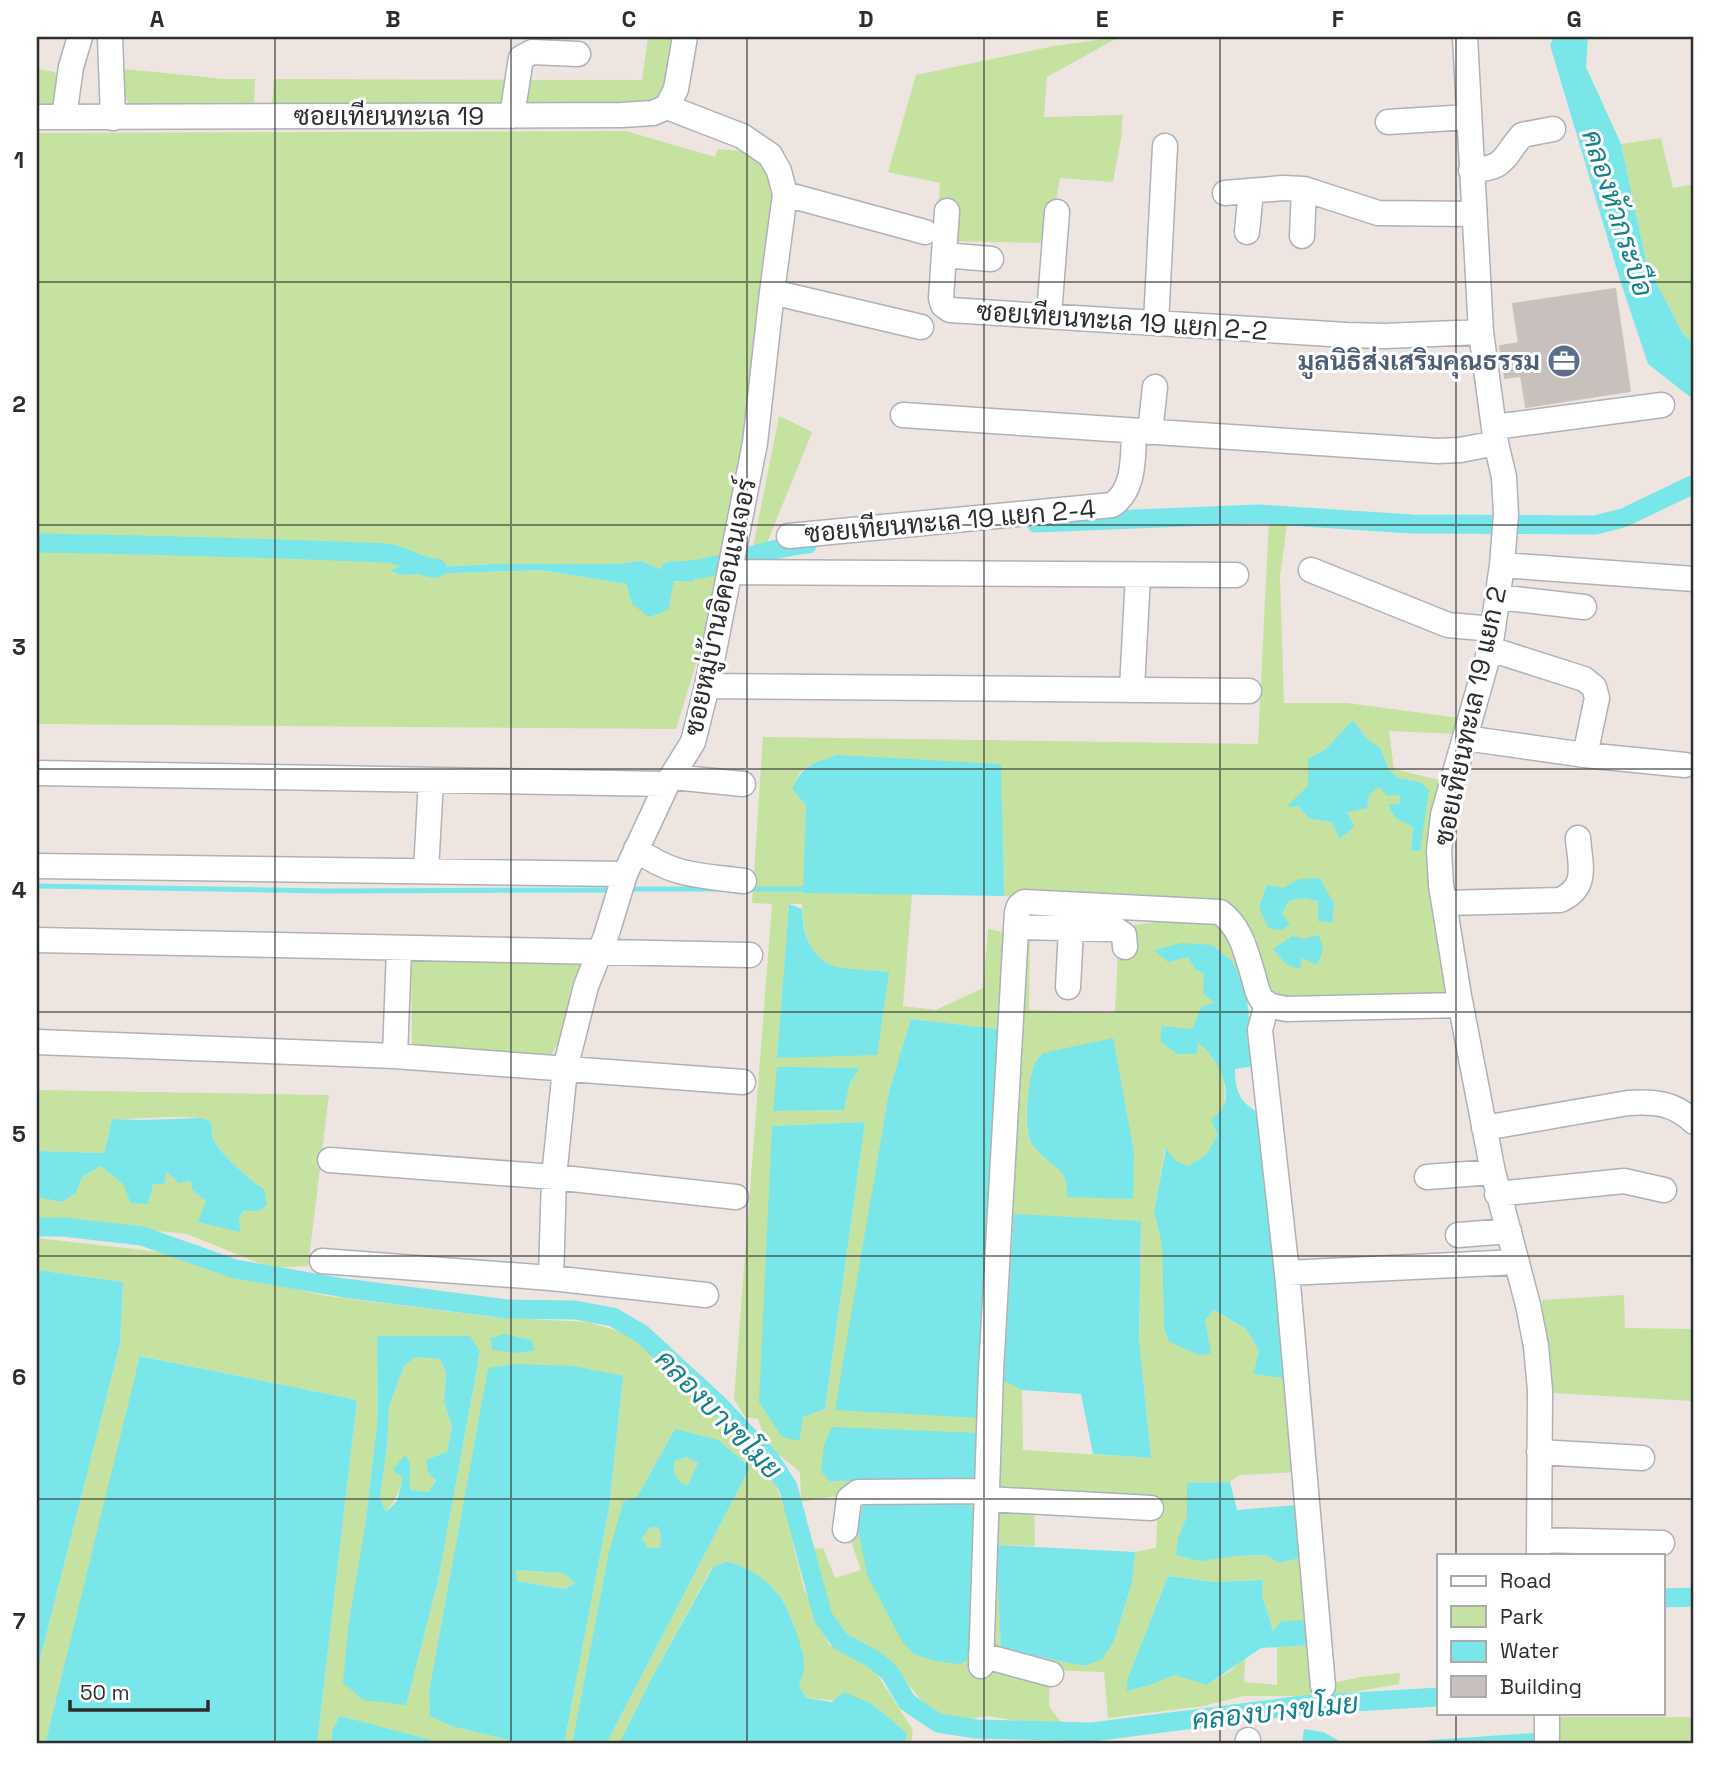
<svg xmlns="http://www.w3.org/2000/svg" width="1731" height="1781" font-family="'Space Grotesk',Sarabun,sans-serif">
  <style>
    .green { fill: #c5e2a0; fill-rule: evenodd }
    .water { fill: #79e6ea; fill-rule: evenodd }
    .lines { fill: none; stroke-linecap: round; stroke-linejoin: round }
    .stream { stroke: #79e6ea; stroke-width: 5 }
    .canal { stroke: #79e6ea; stroke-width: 19 }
    .building { fill: #c7c0bc; stroke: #cac1ba; stroke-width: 2 }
    .minor-casing { stroke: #adb2b9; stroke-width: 27 }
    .minor { stroke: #fff; stroke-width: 24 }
    .grid { fill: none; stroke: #2d2d2d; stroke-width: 2; stroke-opacity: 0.55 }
    .labels { text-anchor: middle; stroke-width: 6; stroke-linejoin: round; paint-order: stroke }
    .street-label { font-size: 26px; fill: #2d2d2d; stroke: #fff }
    .service-label { font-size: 26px; font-weight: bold; fill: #4e5e75; stroke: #fff; text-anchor: end }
    .water-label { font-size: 28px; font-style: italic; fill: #147f8d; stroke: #fff }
    .neatline { fill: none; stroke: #2d2d2d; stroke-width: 2.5 }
    .grid-label { font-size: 23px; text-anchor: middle; font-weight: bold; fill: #2d2d2d }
  </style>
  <rect width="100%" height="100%" fill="#eee5e1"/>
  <!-- green -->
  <path class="green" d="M648,37H674L667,93L657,102L643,105L272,103L274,79L642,80Z
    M1119,37L1047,77L1044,117L1123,115L1121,139L1113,182L1060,178L1049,243L937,241L940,183L888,172L916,75L1054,46Z
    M37,69L55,72L60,92L57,107L37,108Z
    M125,69L225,79H255L254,108L129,105L122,88Z
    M626,131L715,157L718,149L743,151L768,164L773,191L750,442L707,628L676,729L37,724V133ZM415,553L438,567L495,564H617L641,561L660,569L695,571L632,604L626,584L540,570L400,575L391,570L414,562Z
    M1661,138L1673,188L1694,184V344L1683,334L1647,265L1621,144Z
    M779,416L812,432L763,553L752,552Z
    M1269,519L1287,525L1280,576L1284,703H1347L1459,718L1457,734L1389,731L1394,769L1443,781L1434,804L1430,902L1449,996L1276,997L1262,982L1256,938L1238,917L1208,904L1004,896L1000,764L810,765L799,773L792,789L806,805L804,892L912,894L903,1006L936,1010L983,988L988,929L1030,937L1029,1010L1115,1013L1118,951L1134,925L1192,917L1210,919L1232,935L1246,990L1188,957L1195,969L1204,974L1216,1003L1202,1006L1192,1030C1199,1045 1208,1046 1216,1059C1231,1083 1225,1132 1207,1154C1203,1159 1194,1162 1188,1166L1176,1161L1165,1149L1154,1211L1162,1246L1164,1328L1210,1352L1205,1319L1213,1310L1246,1329L1259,1351L1253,1374L1290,1379L1301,1472L1239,1475L1230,1482L1187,1483V1516L1178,1538L1235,1556L1265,1555L1280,1563L1300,1558L1313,1620L1273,1631L1262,1596L1263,1580L1213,1582L1168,1576L1128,1677L1126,1691L1147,1686L1175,1674L1207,1685L1229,1672L1245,1658L1244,1682L1277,1685V1647L1312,1645V1688L1360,1677L1400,1673L1399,1684L1331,1696H1243L1203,1706L1108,1718L1104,1672L1050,1670L1049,1706L1063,1725H1042L987,1716L965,1720L941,1716L925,1705L894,1667L842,1636L823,1599L812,1549L823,1548L835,1578L861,1570L835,1496L801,1502L800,1472L767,1445L758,1419L745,1417L734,1399L772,904L752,903L763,737L1258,744ZM1353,720L1366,738L1380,748L1389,770L1399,778L1420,782L1423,823L1420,851H1411L1413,827L1395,818L1389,804H1399L1400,794L1378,787L1347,812L1339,838L1332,822L1310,819L1298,806L1308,786V759L1325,751ZM1299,879L1334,903L1302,898L1289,901L1282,915L1290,924L1259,907ZM789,904H802C802,927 808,956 832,965C846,971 873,970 889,972L777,1058ZM911,1019L998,1029L836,1410L889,1091ZM859,1068L850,1083L844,1110L773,1111ZM1032,1068L1126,1111L1134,1152L1067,1197C1069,1160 1046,1167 1032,1145C1020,1124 1030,1091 1032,1068ZM865,1122L825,1409L803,1417L772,1126ZM1141,1221L1139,1338L1151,1458L1023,1450L1022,1390L1004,1380ZM980,1434L961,1482L829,1481ZM1034,1497L1158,1502L1156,1548L1135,1552L1132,1583L1114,1641L1084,1666L1001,1649L997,1545L1035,1546Z
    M411,954L580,960L582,976L563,1035L551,1055L412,1046Z
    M37,1090L329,1095L308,1266L271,1268L187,1234L37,1219V1197L62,1202L76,1193L82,1177L101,1166L123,1184H153L166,1171L192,1181V1190L206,1201L239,1218L245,1211H258L264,1189C251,1181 218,1153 213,1138C211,1133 212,1126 211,1121C189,1113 139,1120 112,1119L104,1153L39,1151L37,1178Z
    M37,1238L168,1253L222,1273L327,1296L493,1317L588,1322L625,1333L646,1344L747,1447L773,1477L785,1511L804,1589L829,1645L871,1665L913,1730L911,1744H905L907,1733L872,1704L806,1698L799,1686L804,1663L712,1567L650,1681L619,1744H606L750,1467L675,1429L637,1497L608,1556L572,1744H564L609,1508L623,1376L488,1368L429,1691L430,1715L451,1726L525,1744H446L340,1717L332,1731L331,1744H317L357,1400L141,1356L45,1744H37V1671L120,1344L123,1282L37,1270ZM377,1337L480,1353L438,1581L406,1704L349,1621L366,1520L378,1414Z
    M1624,1295L1625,1328L1694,1329V1455H1691V1401L1554,1393L1548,1378L1542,1300Z
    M415,1357L440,1359L446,1373L444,1401L452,1427L447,1452L430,1492L410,1490V1463C401,1481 399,1498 386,1512L380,1498L387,1445L389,1406L404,1366Z
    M687,1457L698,1463L689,1485L680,1483L673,1473L674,1462Z
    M658,1527L661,1535L660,1549L648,1548L642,1539L649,1528Z
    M515,1570L563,1573L575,1583L565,1589L517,1581Z
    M1557,1717H1694V1744H1557Z"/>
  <!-- water -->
  <path class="water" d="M1554,37H1588L1586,67L1621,144L1647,265L1683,334L1694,344V400L1648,364L1620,280L1550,45Z
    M415,553L438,567L495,564H617L641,561L660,569L695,571L694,581H674L668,610L649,617L632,604L626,584L540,570L400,575L390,570L414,562Z
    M1353,720L1366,738L1380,748L1389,770L1399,778L1420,782L1429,790L1420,851H1411L1413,827L1395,818L1388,804H1399L1400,795L1387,796L1379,787L1369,795L1367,808L1347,812L1354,827L1339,839L1332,822L1310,819L1298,806L1286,807L1308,786V759L1325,750Z
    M837,755L1001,764L1004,896L803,893L806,805L792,789C803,764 813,764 837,755Z
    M1319,878L1334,903L1332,923L1318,921V901L1302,898L1289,901L1282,914L1290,924L1282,930L1268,928L1259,907L1267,885L1284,888L1299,879Z
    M789,904L802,909C802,930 810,957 832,965C844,970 875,970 889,972L877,1055L777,1058Z
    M1318,935C1325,947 1323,953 1317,965L1302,958L1300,969L1286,964L1273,949L1292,936L1305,939Z
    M1182,943L1212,945L1232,961L1246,990L1254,1066L1235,1069C1235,1094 1241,1103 1262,1115L1290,1379L1253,1374L1259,1351L1246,1329L1214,1310L1205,1320L1211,1353L1200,1355L1169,1342L1164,1328L1162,1246L1154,1211L1166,1148L1176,1161L1188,1166L1206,1155L1218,1135L1211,1120C1215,1116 1220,1112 1223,1107C1233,1089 1215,1053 1198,1043L1196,1054H1177L1160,1041L1162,1026L1192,1029L1202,1006L1215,1003L1203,993L1204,974L1195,969L1188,957L1168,962L1154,950Z
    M911,1019L998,1029L1002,1042L981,1418L835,1410L889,1091Z
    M1113,1038L1134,1152L1133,1199L1067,1197C1069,1165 1049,1167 1033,1146C1022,1131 1028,1089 1032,1071C1033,1064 1039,1058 1043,1053Z
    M777,1067L859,1068L850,1083L844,1110L773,1111Z
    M201,1118L211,1121C212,1126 211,1133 213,1138C218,1153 251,1181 264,1189L267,1205L258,1211H244L239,1218L240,1232L198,1222L206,1201L192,1190L191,1181L179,1183L167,1172L164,1184H153L148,1204L131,1203L123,1184L101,1166L82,1177L76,1193L62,1202L37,1197L38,1151L104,1153L112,1119L140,1120Z
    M865,1122L825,1409L803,1417L799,1441L782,1437L759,1402L772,1126Z
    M1014,1214L1141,1221L1139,1338L1151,1458L1093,1454L1081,1394L1022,1390L1004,1381Z
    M37,1270L123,1282L120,1344L37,1671Z
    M505,1334L531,1340L535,1350L520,1353L492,1350L491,1338Z
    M377,1336H470L480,1352L438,1581L406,1705L364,1700L343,1683L349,1621L366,1520L378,1414ZM415,1357L440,1359L446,1373L444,1401L452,1427L447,1452L426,1460L428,1472L436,1480L429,1492L410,1490V1463L405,1455L393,1470L403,1478L397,1501L386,1512L380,1498L387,1445L389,1406L404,1366Z
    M140,1356L357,1400L317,1744H45Z
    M514,1364L573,1366L623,1376L609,1508L564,1744H525L451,1726L430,1716L429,1691L488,1368ZM516,1570L563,1573L575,1583L565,1589L517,1581Z
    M832,1427L980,1433L981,1481H829L821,1471L824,1444Z
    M675,1429L718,1440L750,1467L606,1744H572L608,1556L623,1502L637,1497ZM687,1457L698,1463L688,1485L680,1482L674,1473V1462ZM658,1527L661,1535L660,1548H648L642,1539L649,1528Z
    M1230,1482L1237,1510L1297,1505L1300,1558L1280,1563L1265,1555L1235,1556L1201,1561L1176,1555L1178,1538L1187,1516V1483Z
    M967,1501L978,1516L975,1654L961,1664L940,1662L916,1655L903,1643L867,1575L858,1529L863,1504Z
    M996,1545L1135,1552L1132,1583L1114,1641L1102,1659L1084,1666L1001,1649Z
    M726,1562C746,1565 768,1580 780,1597C788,1608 805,1651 804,1665C804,1672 801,1679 799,1686L806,1698L832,1702L844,1692L872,1704L907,1733L905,1744H619L650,1681L713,1567Z
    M1168,1576L1213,1582L1263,1580L1262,1596L1273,1631L1282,1621L1313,1620L1312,1645L1261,1648L1207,1685L1175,1675L1147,1686L1126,1691L1128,1677Z
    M340,1716L446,1744H331L332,1731Z
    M1304,1729L1323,1732L1345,1744H1302Z
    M1534,1733V1744H1421L1430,1740Z"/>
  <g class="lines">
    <!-- stream -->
    <path class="stream" d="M37,886L326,891L615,890
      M628,889H716
      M747,889H803"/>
    <!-- canal -->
    <path class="canal" d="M1036,523L1258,514L1412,524L1595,525L1623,518L1694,484
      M37,543C153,545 270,548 386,553C404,554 418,568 437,568
      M670,571C717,572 760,548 808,544
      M37,1227H63L142,1236L235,1269L344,1288L507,1309L575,1310L613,1317L642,1334L720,1406L771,1460L788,1487L823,1617L840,1641L875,1660L890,1673L907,1702L938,1723L976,1729L1092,1732L1303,1705L1439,1697
      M1663,1598L1694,1597"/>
  </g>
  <!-- building -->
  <path class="building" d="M1615,289L1630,391L1526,407L1521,376L1505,378L1500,346L1519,343L1513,304Z"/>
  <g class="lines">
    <defs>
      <path id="minor" d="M110,37L113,118
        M1465,37L1481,332L1496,443L1504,477L1506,514L1502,565L1490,649L1443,815L1439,851L1441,885L1459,996L1493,1172L1528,1305L1536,1346L1540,1390L1539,1555
        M512,116L521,58L532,52L578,54
        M37,117L622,115L653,113L667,107L676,89L685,37
        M64,117L71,67L80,37
        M1388,122L1468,117
        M1471,170C1506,168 1501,160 1522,135L1553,129
        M1225,193L1283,188L1304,189L1378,213L1473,214
        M785,194L925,232
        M947,211L941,298L943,305L950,310L1346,335L1385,336L1481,332
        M1247,232L1251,191
        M1302,236L1304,189
        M944,255L991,259
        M772,292L921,327
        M1049,315L1057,212
        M1156,323L1165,146
        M903,415L1438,451L1460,450L1496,443
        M1494,427L1662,405
        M1150,432L1155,387
        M789,536L1112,505C1135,490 1133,457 1134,431
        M1502,565L1694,579
        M1311,570L1448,625L1493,629
        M731,572L1236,575
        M1498,597L1584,607
        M707,686L1249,691
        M1132,688L1138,575
        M1465,738L1585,755L1597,698L1594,687L1584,679L1490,649
        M1585,755L1685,765
        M37,773L667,784
        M673,777L743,784
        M636,849C674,877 699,875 744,881
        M37,866L625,874
        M426,871L431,780
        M1444,903L1560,900C1589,887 1580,865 1578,838
        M1016,927L1115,929L1124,935L1125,947
        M37,940L750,955
        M1068,987L1071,929
        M1267,1003L1260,1030L1287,1273L1323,1686
        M37,1042L395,1056L743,1082
        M395,1056L399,949
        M1484,1128L1628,1103C1655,1101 1674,1103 1694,1122
        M330,1160L554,1177L736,1197
        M1427,1177L1493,1172
        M1497,1194L1624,1181L1664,1190
        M1458,1235L1509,1231
        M322,1261L551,1278L706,1295
        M1287,1273L1517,1262
        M551,1278L554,1177L565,1069L586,986L606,936L625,874L667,784L693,742L707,686L755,443L772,292L785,194L779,171L770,155L742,136L667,107
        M1539,1452L1642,1458
        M987,1499L1151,1508
        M845,1530L849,1499L858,1492L987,1491
        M1540,1540L1662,1543
        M981,1655L1051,1674
        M981,1666L991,1371L1017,912L1019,906L1024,902L1220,912C1242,928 1246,953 1254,978C1256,987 1258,997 1265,1003C1271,1007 1279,1007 1286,1009L1461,1005
        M1247,1744L1248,1740
        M1547,1744V1713"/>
    </defs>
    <!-- minor casing -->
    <use href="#minor" class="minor-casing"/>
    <!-- minor -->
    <use href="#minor" class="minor"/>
  </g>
  <!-- grid -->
  <path class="grid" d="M275,37V1744M511,37V1744M747,37V1744M984,37V1744M1220,37V1744M1456,37V1555M37,282H1694M37,525H1694M37,769H1694M37,1012H1694M37,1256H1694M37,1499H1694M1456,1713V1744"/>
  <!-- icons -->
  <defs>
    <symbol id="office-disc" viewBox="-11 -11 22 22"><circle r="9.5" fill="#5c6f8a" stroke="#fff"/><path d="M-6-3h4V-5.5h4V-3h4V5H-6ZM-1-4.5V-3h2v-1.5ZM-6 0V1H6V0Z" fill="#fff"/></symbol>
  </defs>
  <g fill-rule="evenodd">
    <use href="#office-disc" x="1545" y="342" width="38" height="38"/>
  </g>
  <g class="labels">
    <!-- street labels -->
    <g class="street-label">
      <text x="389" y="125">ซอยเทียนทะเล 19</text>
      <text transform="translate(1122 321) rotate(4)" y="9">ซอยเทียนทะเล 19 แยก 2-2</text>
      <text transform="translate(950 521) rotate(-5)" y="9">ซอยเทียนทะเล 19 แยก 2-4</text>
      <text transform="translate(720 607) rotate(-78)" y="9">ซอยหมู่บ้านอิคอนเนเจอร์</text>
      <text transform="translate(1470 716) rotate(-78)" y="9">ซอยเทียนทะเล 19 แยก 2</text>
    </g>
    <!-- service labels -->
    <g class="service-label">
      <text x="1540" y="370">มูลนิธิส่งเสริมคุณธรรม</text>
    </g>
    <!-- water labels -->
    <g class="water-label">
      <text transform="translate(1618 213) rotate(72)" y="10">คลองหัวกระบือ</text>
      <text transform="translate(719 1414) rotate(46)" y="10">คลองบางขโมย</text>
      <text transform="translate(1275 1711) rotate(-6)" y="10">คลองบางขโมย</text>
    </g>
  </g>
  <!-- border -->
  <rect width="1731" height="1781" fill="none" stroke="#ffffff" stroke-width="77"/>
  <!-- legend -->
  <rect x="1437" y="1554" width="228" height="161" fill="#ffffff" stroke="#ababab" stroke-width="2"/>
  <rect x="1451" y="1576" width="35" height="10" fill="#ffffff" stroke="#ababab" stroke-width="2"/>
  <text x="1500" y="1588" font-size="21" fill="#2d2d2d">Road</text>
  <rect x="1451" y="1606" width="35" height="21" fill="#c5e2a0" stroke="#ababab" stroke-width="2"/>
  <text x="1500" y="1624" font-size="21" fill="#2d2d2d">Park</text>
  <rect x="1451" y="1641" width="35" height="21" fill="#79e6ea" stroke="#ababab" stroke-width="2"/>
  <text x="1500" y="1658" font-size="21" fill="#2d2d2d">Water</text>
  <rect x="1451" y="1676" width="35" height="21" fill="#c7c0bc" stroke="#ababab" stroke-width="2"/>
  <text x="1500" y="1694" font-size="21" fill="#2d2d2d">Building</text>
  <!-- scale -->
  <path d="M70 1700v10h138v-10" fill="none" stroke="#2d2d2d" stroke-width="3.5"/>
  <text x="80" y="1700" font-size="21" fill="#2d2d2d" stroke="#ffffff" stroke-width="5" paint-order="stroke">50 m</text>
  <rect x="38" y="38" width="1654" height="1704" class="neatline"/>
  <g class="grid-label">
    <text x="157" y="27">A</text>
    <text x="393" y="27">B</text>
    <text x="629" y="27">C</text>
    <text x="866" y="27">D</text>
    <text x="1102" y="27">E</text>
    <text x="1338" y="27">F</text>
    <text x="1574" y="27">G</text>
    <text x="19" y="168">1</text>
    <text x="19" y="412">2</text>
    <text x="19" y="655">3</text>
    <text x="19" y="898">4</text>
    <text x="19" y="1142">5</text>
    <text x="19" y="1385">6</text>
    <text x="19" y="1629">7</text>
  </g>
</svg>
